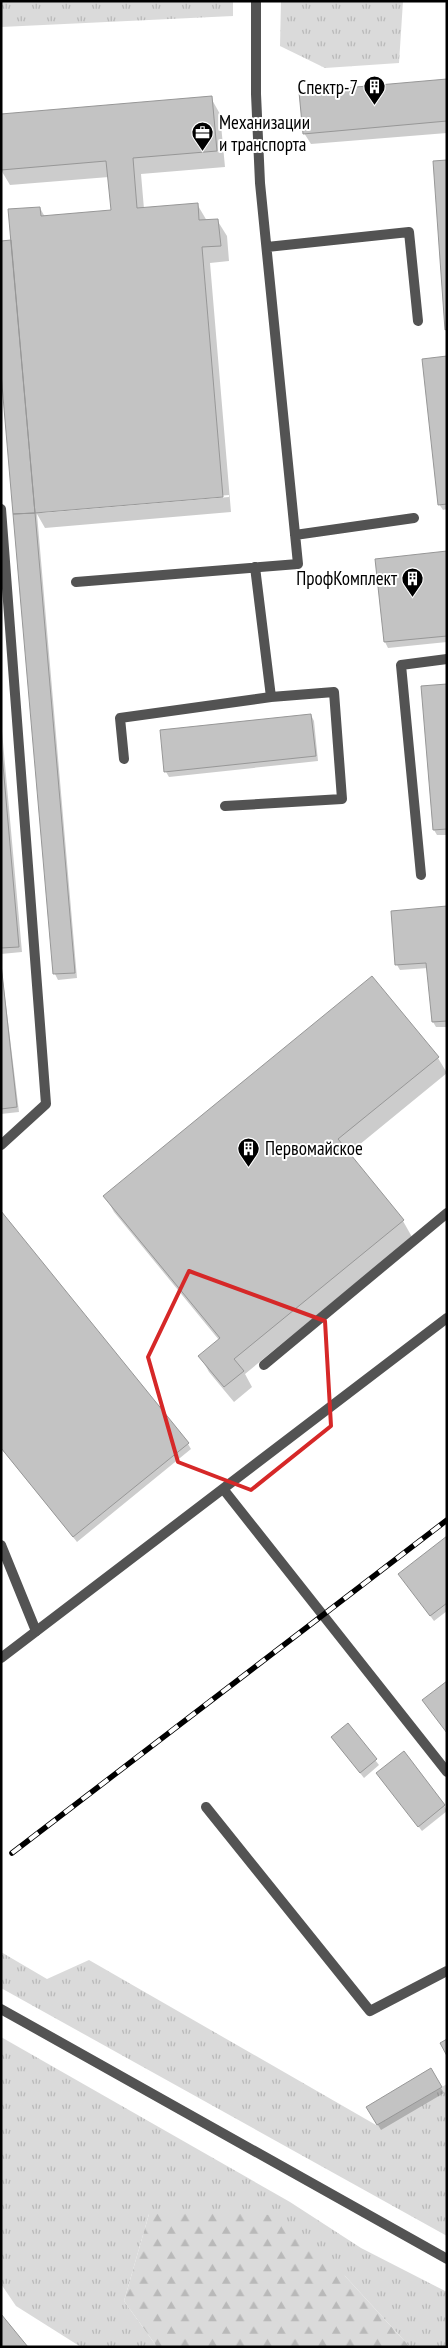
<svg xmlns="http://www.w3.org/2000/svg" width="448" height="2348" font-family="'PT Sans Narrow',sans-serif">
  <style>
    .grass { fill: url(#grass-tufts) }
    .forest { fill: url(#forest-firs) }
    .shadow { fill: #0003; fill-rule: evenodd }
    .building { fill: #c3c3c3; stroke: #979797 }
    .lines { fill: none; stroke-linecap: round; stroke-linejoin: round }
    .lane { stroke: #535353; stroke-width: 10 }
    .street { stroke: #535353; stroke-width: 10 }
    .rail-casing { stroke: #000; stroke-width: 5.5 }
    .rail { stroke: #fff; stroke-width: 4; stroke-dasharray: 11; stroke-linecap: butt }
    .marked { fill: none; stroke: #d62828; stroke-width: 4; stroke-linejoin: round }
    .labels { text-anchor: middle; stroke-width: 4; stroke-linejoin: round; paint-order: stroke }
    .poi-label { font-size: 19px; fill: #000; stroke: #fff; text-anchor: end }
  </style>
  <defs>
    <pattern id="grass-tufts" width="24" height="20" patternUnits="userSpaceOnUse" patternTransform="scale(1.25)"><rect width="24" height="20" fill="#dadada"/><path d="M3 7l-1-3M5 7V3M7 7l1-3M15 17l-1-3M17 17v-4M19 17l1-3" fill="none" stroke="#b9b9b9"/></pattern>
    <pattern id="forest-firs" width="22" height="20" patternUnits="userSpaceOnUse" patternTransform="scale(1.25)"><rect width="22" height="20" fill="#dadada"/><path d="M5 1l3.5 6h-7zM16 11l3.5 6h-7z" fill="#b9b9b9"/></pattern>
  </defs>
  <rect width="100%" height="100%" fill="#fff"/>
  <!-- grass -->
  <path class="grass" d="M1,1H233V16L1,27Z
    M281,1H403L399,63L325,68L280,46Z
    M1,1952L47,1979L89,1960L376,2125L447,2084V2236L1,1988Z
    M1,2037L290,2202L361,2248L447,2292V2347H410L345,2276L149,2214L124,2301L157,2347H81L16,2306L1,2284Z"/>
  <!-- forest -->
  <path class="forest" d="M206,2213L274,2215L345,2276L410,2347H157L124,2301L149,2214Z"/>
  <!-- shadow -->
  <path class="shadow" d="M447,80V133L311,144L304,133Z
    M211,98L220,114L225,167L141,174L144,209L197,204L207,221L217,220L227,236L229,261L210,263L231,512L45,528L37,514L77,978L58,980L55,974L1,359L12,241L40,208L45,217L112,212L109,177L10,185L1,170V116ZM229,495V497L42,513V511Z
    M447,357V509L443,510L439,504Z
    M447,553V642L388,648L385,642L377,560Z
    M447,685V835H437L434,830Z
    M311,715L314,721L318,761L169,777L166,772Z
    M1,720L22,952L1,954Z
    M447,907V1027H436L433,1022L428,968L400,970L397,965Z
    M1,964L19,1112L1,1114Z
    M438,1058L447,1073L348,1154L403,1221L412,1237L245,1374L252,1387L234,1402L209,1372L200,1356L219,1340L114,1212L105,1196Z
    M188,1444L191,1449L77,1542L1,1448Z
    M447,1538V1611L434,1621L403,1579Z
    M348,1725L379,1765L364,1778L332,1738Z
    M377,1773L444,1805L447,1811L422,1831Z
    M430,2070L444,2093L381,2130L367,2107Z"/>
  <!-- building -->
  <path class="building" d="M447,79V121L303,134L299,92Z
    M212,96L217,151L133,158L137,208L198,203L199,220L218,219L221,246L202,247L223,497L35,513L8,209L40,207L41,216L111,210L106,161L1,170V114Z
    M447,160V329L445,330L433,161Z
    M11,240L35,513L13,514L1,373V241Z
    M447,356V504L438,505L422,359Z
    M35,513L75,973L53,974L13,514Z
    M447,551V636L384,642L375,559Z
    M447,684V829L433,830L421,686Z
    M311,714L316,756L164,772L160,730Z
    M1,742L19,947L1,948Z
    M447,906V1021L432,1022L426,963L395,965L391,911Z
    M1,964L17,1107L1,1109Z
    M372,976L439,1057L338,1139L404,1220L234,1359L244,1371L224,1387L198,1356L220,1338L103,1196Z
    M1,1211L189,1443L73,1537L1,1448Z
    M447,1536V1603L430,1616L398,1574Z
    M447,1681V1733L422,1700Z
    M348,1723L377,1759L360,1773L331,1737Z
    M404,1751L445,1805L418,1827L376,1773Z
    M447,2039V2056L440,2043Z
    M431,2068L442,2087L377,2125L366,2107Z
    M1,2314L28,2347H1Z"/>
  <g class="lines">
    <!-- lane -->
    <path class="lane" d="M267,247L409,232L418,321
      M1,509L46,1104L1,1145
      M295,535L414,518
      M76,582L298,564L260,183L256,94V1
      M124,759L120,718L271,697L255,567
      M225,806L342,799L334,692L271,697
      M421,875L401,665L447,659
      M264,1365L447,1213
      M224,1490L447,1772
      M1,1545L36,1631
      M206,1807L370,2011L447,1971"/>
    <!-- street -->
    <path class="street" d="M1,1658L447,1318
      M1,2009L447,2259"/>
    <defs>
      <path id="rail" d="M12,1853L447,1520"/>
    </defs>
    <!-- rail casing -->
    <use href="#rail" class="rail-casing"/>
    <!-- rail -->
    <use href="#rail" class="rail"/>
  </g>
  <!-- marked area -->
  <path class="marked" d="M189,1271L325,1321L331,1426L251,1490L178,1462L148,1357Z"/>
  <!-- icons -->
  <defs>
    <symbol id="building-pin" viewBox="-11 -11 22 30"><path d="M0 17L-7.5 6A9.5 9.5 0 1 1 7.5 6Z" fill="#000" stroke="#fff"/><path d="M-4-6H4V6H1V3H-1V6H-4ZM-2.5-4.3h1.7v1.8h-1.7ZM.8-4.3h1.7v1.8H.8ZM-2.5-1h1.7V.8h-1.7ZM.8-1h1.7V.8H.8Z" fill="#fff"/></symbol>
    <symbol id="office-pin" viewBox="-11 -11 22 30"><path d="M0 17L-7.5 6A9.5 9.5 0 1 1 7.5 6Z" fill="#000" stroke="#fff"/><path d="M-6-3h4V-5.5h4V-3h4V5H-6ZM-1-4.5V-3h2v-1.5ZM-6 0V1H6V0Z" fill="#fff"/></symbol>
  </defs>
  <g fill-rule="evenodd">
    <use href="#building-pin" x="362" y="74" width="25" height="34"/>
    <use href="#office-pin" x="190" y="120" width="25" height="34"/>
    <use href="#building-pin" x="400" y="566" width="25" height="34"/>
    <use href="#building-pin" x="236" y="1136" width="25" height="34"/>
  </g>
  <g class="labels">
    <!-- poi labels -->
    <g class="poi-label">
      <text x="358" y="94">Спектр-7</text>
      <text x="219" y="129" text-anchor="start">Механизации<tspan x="219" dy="22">и транспорта</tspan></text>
      <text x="397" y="585">ПрофКомплект</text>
      <text x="265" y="1155" text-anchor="start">Первомайское</text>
    </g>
  </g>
  <!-- border -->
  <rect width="448" height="2348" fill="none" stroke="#000000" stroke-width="5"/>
</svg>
